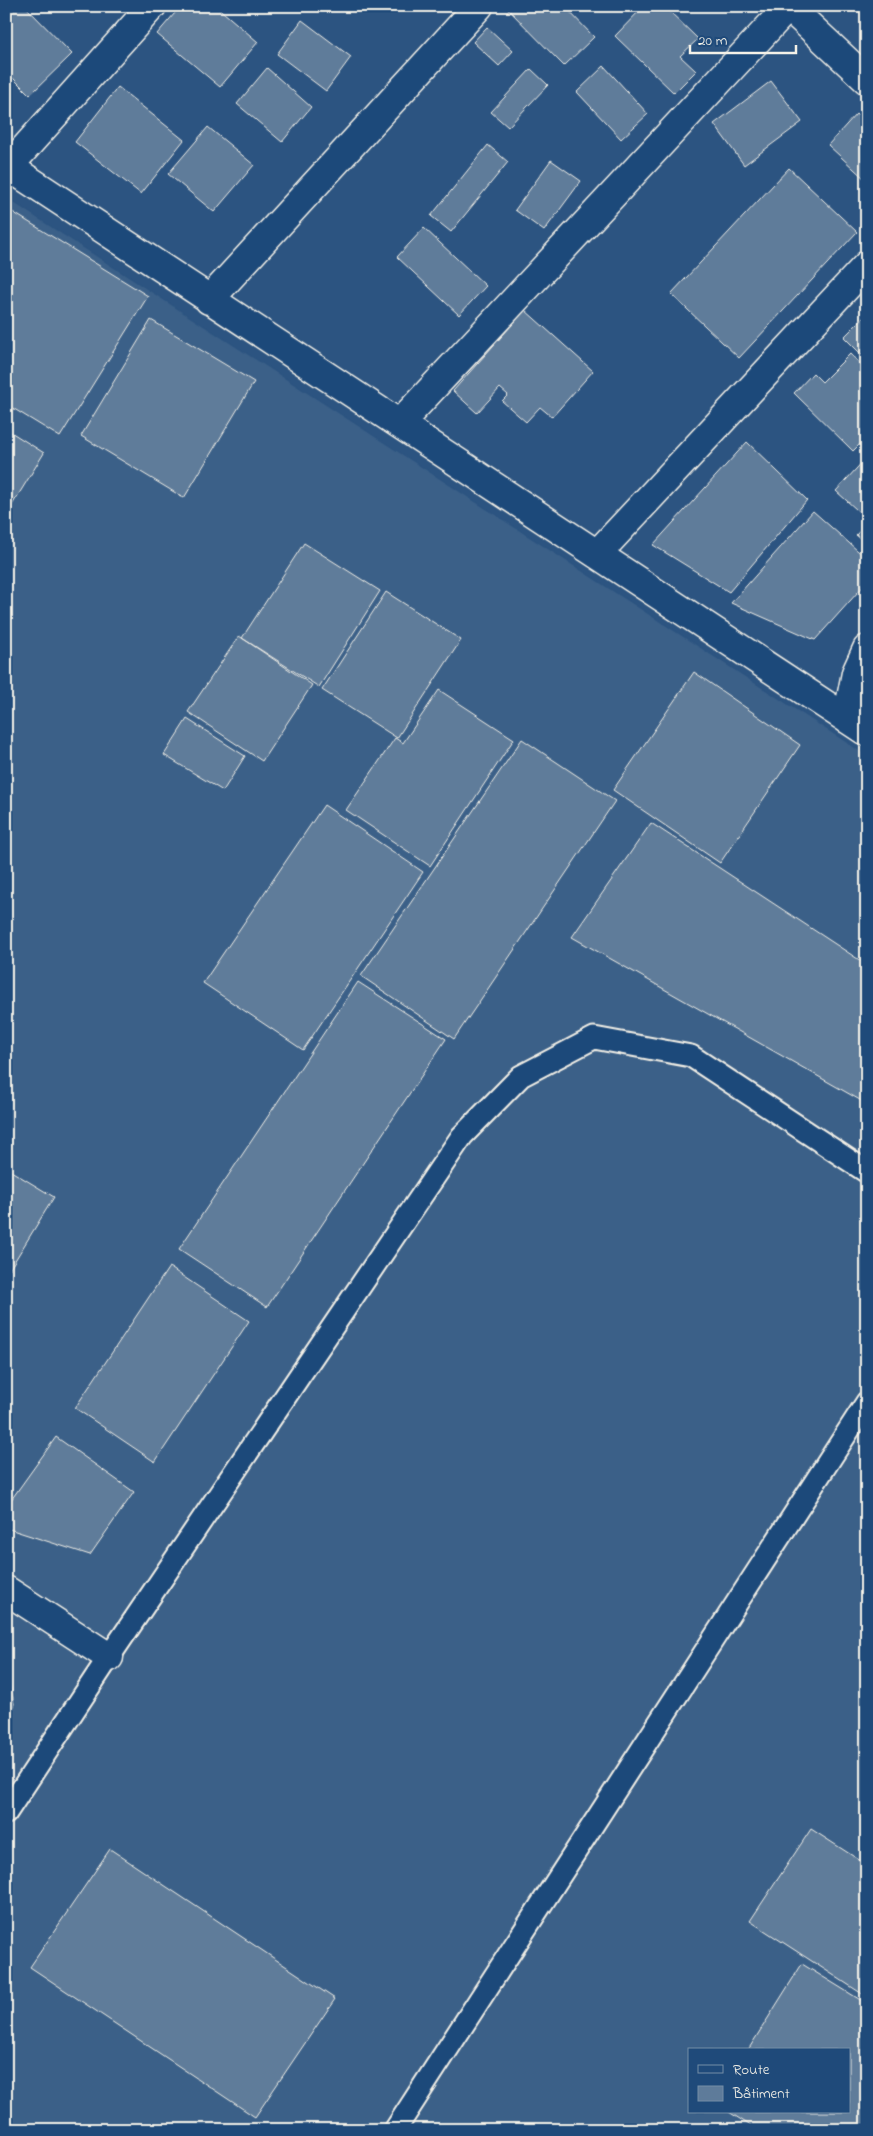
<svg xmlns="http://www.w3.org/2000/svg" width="873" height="2136" font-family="'Indie Flower',sans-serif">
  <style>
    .built { fill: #3b6088; fill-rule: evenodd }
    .building { fill: #5e7b9a; stroke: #f4f1e8 }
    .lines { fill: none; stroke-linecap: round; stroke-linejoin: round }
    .service-casing { stroke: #f4f1e8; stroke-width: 25 }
    .minor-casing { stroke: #f4f1e8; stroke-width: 31 }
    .service { stroke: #1f4a7a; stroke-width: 21 }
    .minor { stroke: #1f4a7a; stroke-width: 28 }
  </style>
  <rect width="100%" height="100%" fill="#2c5481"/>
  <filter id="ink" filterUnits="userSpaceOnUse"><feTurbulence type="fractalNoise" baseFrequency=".02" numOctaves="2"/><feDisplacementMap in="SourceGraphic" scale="10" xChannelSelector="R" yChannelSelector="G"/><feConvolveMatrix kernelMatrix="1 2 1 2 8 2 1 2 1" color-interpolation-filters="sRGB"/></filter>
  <g filter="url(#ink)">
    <!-- built -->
    <path class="built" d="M6,198L867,756V2130H6ZM689,2050H849V2112H689Z"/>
    <!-- building -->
    <path class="building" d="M6,6H25L72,54L30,95L6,71Z
      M181,6H216L258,42L220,87L157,34Z
      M505,6H564L594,37L564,66Z
      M644,6H664L698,39L680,56L696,71L674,93L615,36Z
      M302,20L351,57L326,91L277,54Z
      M487,27L513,51L499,66L473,42Z
      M604,66L648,114L621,139L577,92Z
      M267,68L311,107L282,142L237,104Z
      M531,69L548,85L508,127L491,112Z
      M771,81L802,122L744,165L714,124Z
      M118,87L184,140L141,194L75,142Z
      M856,114L867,124V181L828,145Z
      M208,127L254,165L214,212L168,174Z
      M488,145L508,162L451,232L431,216Z
      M551,160L581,181L544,231L515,210Z
      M789,168L857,232L739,358L671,294Z
      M6,208L148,296L60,437L6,404Z
      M424,228L486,286L459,315L397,257Z
      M525,310L593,371L552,417L540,407L526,422L502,401L508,395L500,388L477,413L453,391Z
      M867,314V360L844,337Z
      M151,320L254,382L184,498L81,436Z
      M850,354L867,370V437L853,451L794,393L813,373L822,382Z
      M6,429L44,453L6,515Z
      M747,442L807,500L729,592L653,545Z
      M867,457V519L836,491Z
      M813,511L867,559V582L815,640L731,603Z
      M867,523V544L856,535Z
      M304,543L380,591L319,687L242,638Z
      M386,592L461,640L397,738L322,690Z
      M239,636L312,685L262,761L188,712Z
      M694,672L800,745L720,863L613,790Z
      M439,690L514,739L430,866L346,810L395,738L403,743Z
      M187,719L245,756L223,791L164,755Z
      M522,739L615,801L454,1039L361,976Z
      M324,805L423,872L303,1050L203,983Z
      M651,823L867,965V1104L572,937Z
      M358,982L446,1039L267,1307L179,1249Z
      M6,1168L54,1197L6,1275Z
      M169,1267L249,1321L155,1462L75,1408Z
      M56,1437L134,1492L90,1555L6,1528V1507Z
      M6,1662L14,1704L6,1721Z
      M811,1829L867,1865V1997L750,1921Z
      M110,1849L335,1999L255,2117L30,1967Z
      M802,1964L867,2004V2130H757L729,2112H849V2050H748Z"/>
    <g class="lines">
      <defs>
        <path id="service" d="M6,1813L109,1657L462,1136L521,1076L594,1038L691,1056L867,1172
          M395,2130L867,1402"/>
        <path id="minor" d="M789,7L867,80
          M6,165L867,732
          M8,167L152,6
          M209,300L479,6
          M399,424L789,6
          M597,554L867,265
          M847,719L856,673L867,649
          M6,1590L109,1657"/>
      </defs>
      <!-- service casing -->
      <use href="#service" class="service-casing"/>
      <!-- minor casing -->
      <use href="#minor" class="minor-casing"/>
      <!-- service -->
      <use href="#service" class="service"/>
      <!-- minor -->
      <use href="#minor" class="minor"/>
    </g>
  </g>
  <!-- margin -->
  <rect width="873" height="2136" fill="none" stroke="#1f4a7a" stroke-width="25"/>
  <rect x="12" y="12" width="848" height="2111" fill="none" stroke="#f4f1e8" stroke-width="2" filter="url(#ink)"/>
  <!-- legend -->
  <rect x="688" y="2048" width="162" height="65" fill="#1f4a7a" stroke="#748da6"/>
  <rect x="698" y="2065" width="25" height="8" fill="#1f4a7a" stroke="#748da6"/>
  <text x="733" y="2074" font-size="15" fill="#f4f1e8">Route</text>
  <rect x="698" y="2086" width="25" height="15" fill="#5e7b9a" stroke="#748da6"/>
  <text x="733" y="2098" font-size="15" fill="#f4f1e8">Bâtiment</text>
  <!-- scale -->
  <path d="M690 45v8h106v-8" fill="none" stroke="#f4f1e8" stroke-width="2.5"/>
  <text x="698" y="45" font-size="15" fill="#f4f1e8" stroke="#1f4a7a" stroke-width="4" paint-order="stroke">20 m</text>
</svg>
